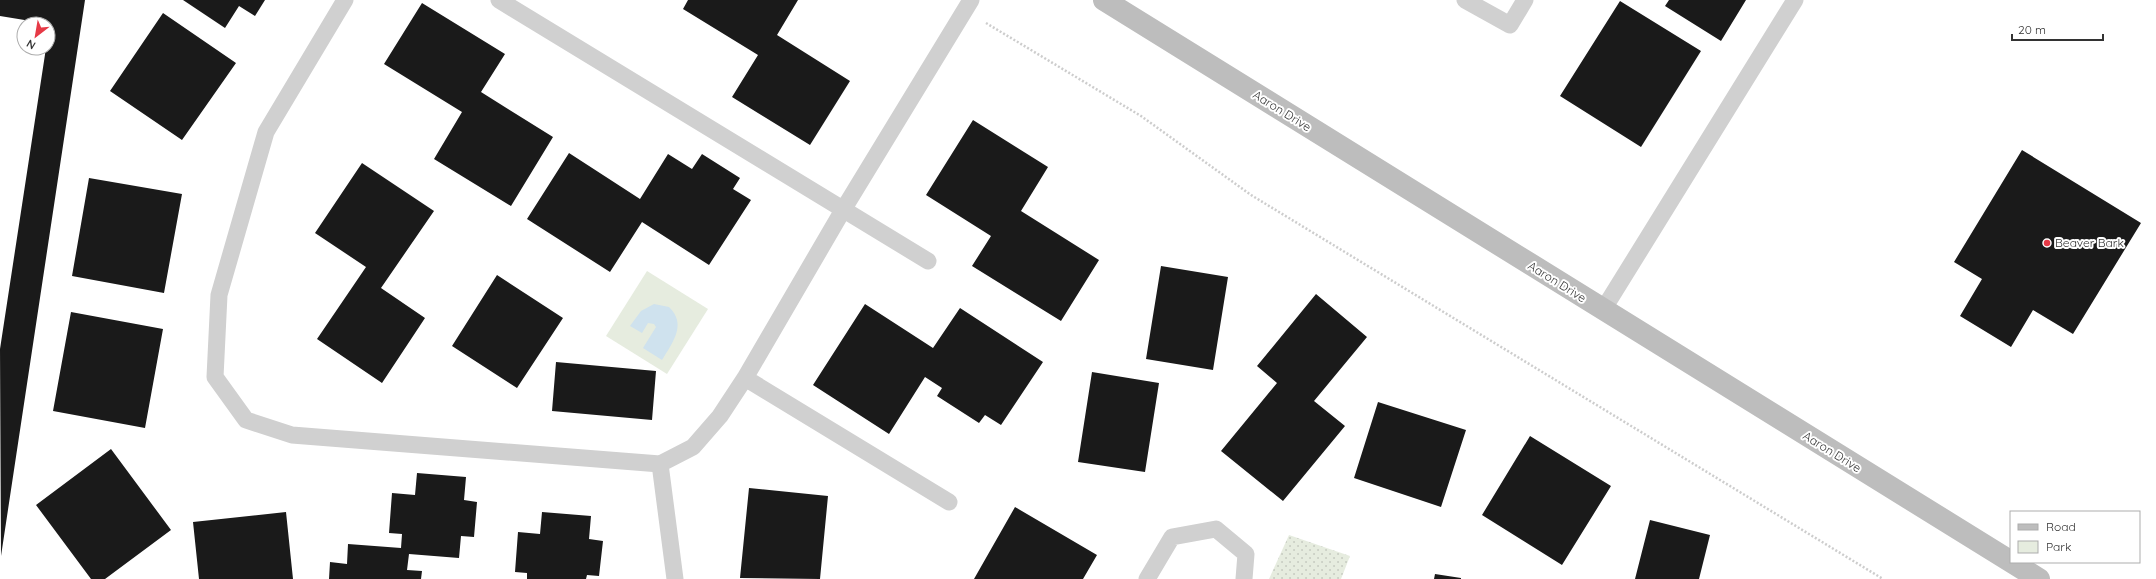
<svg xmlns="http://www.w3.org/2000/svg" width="2156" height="579" font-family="Quicksand,sans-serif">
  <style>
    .green { fill: url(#green-dots) }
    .pitch { fill: #e6ecdf }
    .water { fill: #cfe2ee }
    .building { fill: #1a1a1a }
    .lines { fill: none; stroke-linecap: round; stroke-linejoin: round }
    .path { stroke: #cdcdcd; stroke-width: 2.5; stroke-dasharray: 2 2; stroke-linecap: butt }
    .lane { stroke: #d0d0d0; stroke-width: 17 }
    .secondary { stroke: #bdbdbd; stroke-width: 22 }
    .poi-dot { fill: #e63946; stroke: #fff; stroke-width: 1.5 }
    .labels { text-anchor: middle; stroke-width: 4; stroke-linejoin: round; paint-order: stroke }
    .street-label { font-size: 12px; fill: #333; stroke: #fff }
    .poi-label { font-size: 12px; fill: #333; stroke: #fff; text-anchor: start }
  </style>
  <defs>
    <pattern id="green-dots" width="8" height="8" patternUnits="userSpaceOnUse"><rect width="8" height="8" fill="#e6ecdf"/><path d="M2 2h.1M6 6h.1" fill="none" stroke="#c6cbc0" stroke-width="1.8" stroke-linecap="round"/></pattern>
  </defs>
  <rect width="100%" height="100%" fill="#fff"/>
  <!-- green -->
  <path class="green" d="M1289,535L1350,556L1341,579H1269Z"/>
  <!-- pitch -->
  <path class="pitch" d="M647,271L708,309L667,374L606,336Z"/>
  <!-- water -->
  <path class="water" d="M654,304L669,307C687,324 673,342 662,360L643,348L656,327L654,324L648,323L642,333L630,326L641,311Z"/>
  <!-- building -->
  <path class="building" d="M0,0H85L1,556L0,349L46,48H48L49,24L0,16Z
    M183,0H265L255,16L239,6L225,28Z
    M688,0H798L777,35L850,81L810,145L732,97L758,55L683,9Z
    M1669,0H1746L1721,41L1665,6Z
    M1620,1L1701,51L1641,147L1560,96Z
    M422,3L505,54L481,92L553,137L511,206L434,159L462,112L384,64Z
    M163,13L236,63L182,140L110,91Z
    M973,120L1048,167L1021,211L1099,260L1061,321L972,266L991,236L926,195Z
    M2022,150L2141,223L2073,334L2033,310L2011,347L1960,316L1982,279L1954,262Z
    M569,153L640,199L668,154L692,169L702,154L740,178L733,189L751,200L709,265L642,222L610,272L527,219Z
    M362,163L434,211L381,288L425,318L382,383L317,339L366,267L315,233Z
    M89,178L182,194L164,293L72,276Z
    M1161,266L1228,277L1213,370L1146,359Z
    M497,275L563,318L517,388L452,346Z
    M1316,294L1367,337L1314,401L1345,426L1283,501L1221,451L1277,383L1257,366Z
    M865,304L933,348L960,308L1043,362L1001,425L985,415L979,423L937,396L942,388L925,377L889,434L813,385Z
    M71,312L163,329L145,428L53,411Z
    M556,362L656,371L652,420L552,411Z
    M1092,372L1159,383L1145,472L1078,462Z
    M1378,402L1466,430L1441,507L1354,478Z
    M1530,436L1611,486L1562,565L1482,515Z
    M111,449L171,530L105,579H91L36,505Z
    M417,473L466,477L464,500L477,502L474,537L461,536L459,558L409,554L407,570L422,571L421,579H329L330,562L347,564L348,544L401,548L402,534L389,533L392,493L415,495Z
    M749,488L828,496L820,579L740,578Z
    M1015,507L1097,555L1083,579H974Z
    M286,512L293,579H199L193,522Z
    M542,512L591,516L589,539L603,541L599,576L587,575L586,579H527V573L515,572L518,532L540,534Z
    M1650,520L1710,535L1699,579H1635Z
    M1435,574L1461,578V579H1434Z"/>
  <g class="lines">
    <!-- path -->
    <path class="path" d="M986,23L1141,116L1251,195L1883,579"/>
    <!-- lane -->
    <path class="lane" d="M345,0L266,132L219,295L215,377L246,420L292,435L660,464L693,447L720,416L745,378L843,210L971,0
      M499,0L928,261
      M1465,0L1510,25L1525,0
      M1603,310L1795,0
      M745,378L949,502
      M660,464L675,579
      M1147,579L1172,537L1216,529L1246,554L1244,579"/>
    <!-- secondary -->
    <path class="secondary" d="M1104,0L2039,579"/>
  </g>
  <!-- markers -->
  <circle class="poi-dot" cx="2047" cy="243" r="4"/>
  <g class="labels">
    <!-- street labels -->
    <g class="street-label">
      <text transform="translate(1282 111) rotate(32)" y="4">Aaron Drive</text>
      <text transform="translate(1557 282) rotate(32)" y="4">Aaron Drive</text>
      <text transform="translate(1832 452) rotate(32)" y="4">Aaron Drive</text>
    </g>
    <!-- poi labels -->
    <g class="poi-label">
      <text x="2055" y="247">Beaver Bark</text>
    </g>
  </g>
  <!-- legend -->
  <rect x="2010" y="511" width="130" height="52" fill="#ffffff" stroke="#adadad"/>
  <rect x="2018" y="524" width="20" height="6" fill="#bdbdbd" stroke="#adadad"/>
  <text x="2046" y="531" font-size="12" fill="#333333">Road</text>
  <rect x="2018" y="541" width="20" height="12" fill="#e6ecdf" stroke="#adadad"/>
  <text x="2046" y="551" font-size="12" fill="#333333">Park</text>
  <!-- north arrow -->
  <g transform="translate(36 36) rotate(211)"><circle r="19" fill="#ffffff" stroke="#adadad"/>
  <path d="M0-3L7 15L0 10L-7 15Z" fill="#e63946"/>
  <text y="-6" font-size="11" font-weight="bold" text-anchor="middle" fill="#333333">N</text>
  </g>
  <!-- scale -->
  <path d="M2012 34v6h91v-6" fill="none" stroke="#333333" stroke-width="2"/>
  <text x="2018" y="34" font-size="12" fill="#333333" stroke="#ffffff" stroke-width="3" paint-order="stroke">20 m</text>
</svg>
